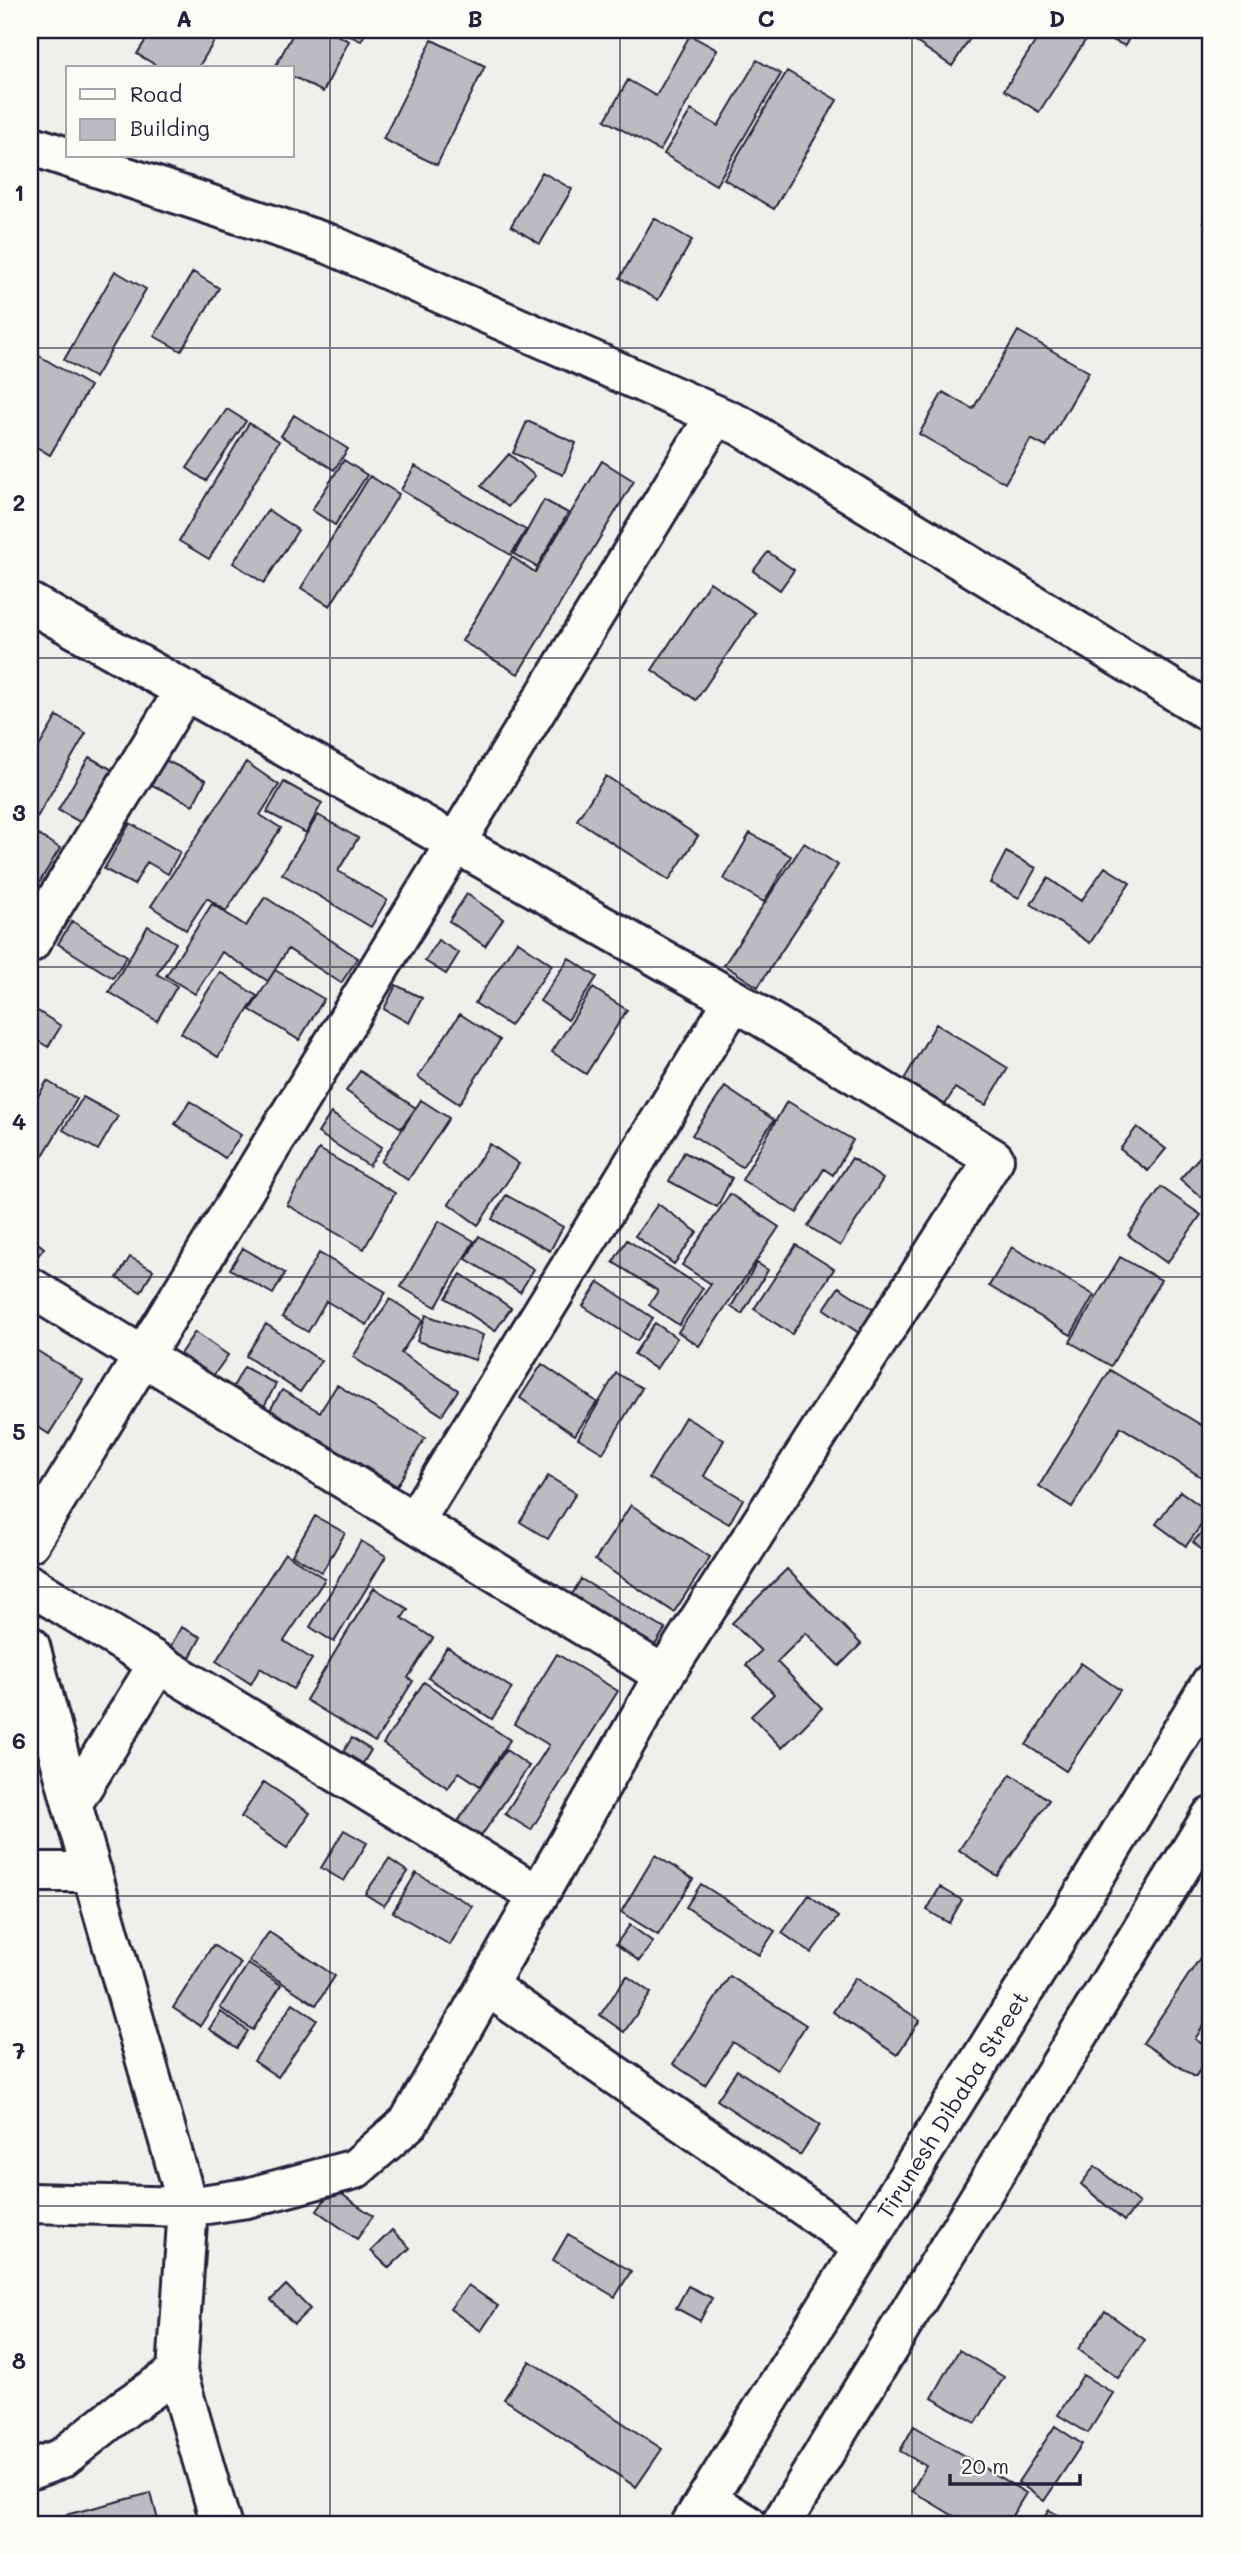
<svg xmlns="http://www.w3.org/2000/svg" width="1241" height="2554" font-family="Mali,sans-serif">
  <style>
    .building { fill: #bcbcc0; stroke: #22223b; stroke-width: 2 }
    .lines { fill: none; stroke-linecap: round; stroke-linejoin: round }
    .minor-casing { stroke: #22223b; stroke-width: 44 }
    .major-casing { stroke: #22223b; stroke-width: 44 }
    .minor { stroke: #fdfcf7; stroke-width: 38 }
    .major { stroke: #fdfcf7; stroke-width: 38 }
    .grid { fill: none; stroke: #22223b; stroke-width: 2; stroke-opacity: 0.55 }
    .labels { text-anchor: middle; stroke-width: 5; stroke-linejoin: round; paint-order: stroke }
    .street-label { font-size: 23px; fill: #22223b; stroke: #fdfcf7 }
    .neatline { fill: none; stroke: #22223b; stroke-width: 2.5 }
    .grid-label { font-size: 23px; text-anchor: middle; font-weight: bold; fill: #22223b }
  </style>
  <rect width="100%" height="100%" fill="#f0efec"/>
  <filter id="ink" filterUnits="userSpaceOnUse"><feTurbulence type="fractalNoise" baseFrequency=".0143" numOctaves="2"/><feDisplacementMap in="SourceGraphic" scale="14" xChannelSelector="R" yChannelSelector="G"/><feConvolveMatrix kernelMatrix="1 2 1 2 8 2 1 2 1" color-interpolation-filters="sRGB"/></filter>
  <g filter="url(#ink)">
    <!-- building -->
    <path class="building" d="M152,30H221L198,68H161L137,54Z
      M295,30H327L349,41L323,92L292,76V68L275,67Z
      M338,30H367L361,41Z
      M898,30H964L972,35L952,66Z
      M1043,30H1092L1039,112L1004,90Z
      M1100,30H1133L1125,46L1098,33Z
      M690,35L717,50L660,151L605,120L628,80L656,96Z
      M432,40L485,66L437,165L383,139Z
      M757,60L781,74L716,185L664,154L691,110L718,126Z
      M787,71L837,100L774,209L724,179Z
      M542,172L572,189L540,244L511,226Z
      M1211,209V226L1204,222Z
      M654,218L692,240L658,300L620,278Z
      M115,271L146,289L95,378L64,360Z
      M193,272L219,288L181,351L154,336Z
      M1018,331L1089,372L1046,447L1031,439L1005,483L919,434L943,392L973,409Z
      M38,355L90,386L50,455L30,443V369Z
      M227,409L246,421L206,481L187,468Z
      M294,415L348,449L334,470L281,436Z
      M527,421L576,443L563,475L513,453Z
      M249,423L279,441L209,559L179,541Z
      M509,454L535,476L508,507L481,486Z
      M344,460L367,475L335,525L312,510Z
      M602,461L634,481L518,674L462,641L512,557L535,572Z
      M415,466L526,530L511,555L401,490Z
      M370,476L399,494L330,606L301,588Z
      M544,500L568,513L537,567L514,554Z
      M268,510L298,530L264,583L233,563Z
      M768,552L794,570L780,590L753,571Z
      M710,582L755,613L696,700L652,670Z
      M57,716L86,733L36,819L30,816V762Z
      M89,757L118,773L87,826L58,810Z
      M165,760L206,780L193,805L152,785Z
      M246,762L279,785L260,815L281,828L226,911L207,898L186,930L151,906Z
      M606,776L698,836L669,880L577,820Z
      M284,782L322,803L306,833L267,812Z
      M318,815L358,838L338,871L387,900L371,927L282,874Z
      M130,823L180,852L168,874L147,862L134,885L104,869Z
      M30,830L60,848L30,898Z
      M750,833L791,856L764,902L724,879Z
      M804,843L838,865L758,987L724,965Z
      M1006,852L1036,868L1019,898L990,883Z
      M1105,867L1130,883L1090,943L1031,904L1048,878L1081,901Z
      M467,894L503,919L485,946L449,921Z
      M265,897L358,958L341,983L288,949L268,981L222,952L195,994L166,976L212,904L246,926Z
      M72,921L127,956L113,978L58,944Z
      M148,926L176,943L157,974L177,986L157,1021L109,992Z
      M438,940L459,953L446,974L425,961Z
      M517,941L552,965L510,1026L475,1003Z
      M569,958L597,977L568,1020L540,1001Z
      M275,970L324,999L299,1040L250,1010Z
      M220,972L257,996L218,1057L181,1033Z
      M396,985L422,998L409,1023L384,1009Z
      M593,988L627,1010L586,1074L552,1052Z
      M30,1006L61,1026L48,1047L30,1036Z
      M460,1014L500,1040L459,1104L418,1077Z
      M936,1024L1008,1068L986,1105L955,1088L928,1134L902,1083Z
      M360,1071L416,1108L401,1128L346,1091Z
      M30,1075L37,1079L30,1091Z
      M47,1081L77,1099L39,1162L30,1156V1110Z
      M725,1087L774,1120L742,1167L692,1135Z
      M83,1097L118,1116L98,1150L63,1130Z
      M421,1100L449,1118L408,1180L381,1162Z
      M190,1101L241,1135L225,1158L175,1124Z
      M787,1101L853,1140L833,1175L824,1169L797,1213L742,1180Z
      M331,1113L382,1147L369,1166L318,1133Z
      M1137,1127L1166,1149L1148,1171L1120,1149Z
      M490,1144L519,1164L478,1225L449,1204Z
      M1211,1144V1185L1201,1197L1180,1179Z
      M319,1149L395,1193L364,1249L287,1205Z
      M684,1152L732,1178L717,1207L669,1181Z
      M852,1158L883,1179L840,1246L808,1226Z
      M1161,1187L1201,1215L1167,1263L1128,1235Z
      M730,1194L779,1227L699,1346L678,1332L711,1284L682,1265Z
      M506,1195L563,1227L550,1251L492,1219Z
      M658,1204L697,1232L674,1264L635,1236Z
      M439,1221L474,1241L436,1307L401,1287Z
      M479,1236L534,1269L520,1292L466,1259Z
      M30,1237L44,1248L30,1266Z
      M627,1240L703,1288L679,1325L649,1305L658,1291L613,1262Z
      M796,1245L834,1269L792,1334L754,1309Z
      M1012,1247L1094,1295L1071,1335L989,1286Z
      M243,1248L285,1273L273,1294L230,1269Z
      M319,1253L386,1292L367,1325L326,1301L308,1332L282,1317Z
      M130,1257L153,1270L141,1292L117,1278Z
      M1120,1257L1161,1280L1111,1366L1070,1342Z
      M757,1263L768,1270L742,1314L731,1307Z
      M461,1274L511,1308L495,1331L446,1298Z
      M599,1282L653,1318L637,1341L583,1306Z
      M839,1287L874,1310L859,1333L824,1309Z
      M390,1299L423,1320L401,1353L458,1390L442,1415L353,1357Z
      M426,1315L483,1335L475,1360L417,1341Z
      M655,1323L677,1338L656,1369L634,1354Z
      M266,1324L321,1361L300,1392L246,1356Z
      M195,1332L228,1355L200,1395L167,1373Z
      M30,1346L83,1380L49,1434L30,1422Z
      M542,1364L597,1402L575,1435L520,1398Z
      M244,1367L276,1384L260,1414L228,1396Z
      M1110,1370L1211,1431V1483L1121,1427L1072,1507L1039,1486Z
      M616,1373L642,1388L603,1453L578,1438Z
      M337,1385L425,1438L397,1486L346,1455L336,1471L261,1425L282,1390L320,1412Z
      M685,1417L724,1440L704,1476L743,1499L729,1524L649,1478Z
      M548,1476L576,1493L548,1539L520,1522Z
      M1180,1491L1210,1513L1186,1546L1156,1524Z
      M631,1505L710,1557L674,1612L595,1560Z
      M315,1516L345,1533L322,1572L292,1555Z
      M1211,1522V1552L1208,1556L1193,1542Z
      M361,1541L386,1556L334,1642L310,1627Z
      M285,1553L325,1579L284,1641L312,1659L293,1689L260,1668L251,1684L216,1661Z
      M787,1569L861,1644L839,1666L806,1633L777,1662L822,1708L782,1748L751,1716L774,1694L746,1665L761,1651L732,1623Z
      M581,1579L665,1629L645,1661L562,1612Z
      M374,1588L408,1609L402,1618L433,1638L408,1678L413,1681L375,1742L306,1700Z
      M181,1627L201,1637L179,1678L159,1668Z
      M447,1647L512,1688L492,1719L428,1678Z
      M557,1654L618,1691L531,1830L505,1814L549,1745L514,1724Z
      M1081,1663L1120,1690L1066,1771L1026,1745Z
      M424,1682L510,1740L480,1786L459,1772L448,1788L383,1744Z
      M352,1738L371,1750L352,1781L333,1768Z
      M506,1750L529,1766L471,1851L448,1836Z
      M1011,1774L1049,1800L997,1876L959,1850Z
      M264,1782L310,1813L287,1848L241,1817Z
      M30,1803L36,1865H30Z
      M344,1830L367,1843L344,1881L321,1868Z
      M655,1855L693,1879L658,1935L621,1912Z
      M389,1859L408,1872L384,1906L365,1894Z
      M416,1873L472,1906L450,1945L393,1912Z
      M701,1884L775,1931L759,1955L686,1907Z
      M940,1887L962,1900L949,1923L927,1910Z
      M809,1895L838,1917L811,1953L782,1933Z
      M630,1925L653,1942L639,1961L616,1944Z
      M269,1932L335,1976L316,2005L249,1961Z
      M213,1945L241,1963L200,2026L173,2008Z
      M1206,1949L1211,1953V2014L1195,2039L1211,2050V2053L1195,2077L1143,2043Z
      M248,1964L281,1985L253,2030L220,2008Z
      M627,1976L651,1993L624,2032L600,2015Z
      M730,1976L806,2025L777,2070L733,2042L705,2085L673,2064Z
      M855,1978L920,2020L897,2055L833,2012Z
      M293,2003L317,2020L278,2077L254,2061Z
      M221,2012L248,2031L237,2048L209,2029Z
      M737,2070L820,2125L800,2155L717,2100Z
      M1095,2166L1139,2203L1124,2221L1081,2184Z
      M333,2188L373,2216L357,2239L317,2211Z
      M392,2230L410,2248L389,2268L371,2251Z
      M568,2234L631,2271L615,2297L553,2260Z
      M286,2285L310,2309L294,2324L271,2300Z
      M468,2285L498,2306L481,2331L450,2309Z
      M688,2286L712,2298L700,2321L676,2308Z
      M1105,2311L1145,2340L1118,2378L1078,2349Z
      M959,2350L1004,2377L976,2423L932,2398Z
      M530,2361L662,2449L636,2487L504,2399Z
      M1083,2375L1113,2393L1088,2433L1058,2415Z
      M914,2426L1026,2493L1007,2524H967L912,2491L926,2466L900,2451Z
      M1055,2426L1082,2444L1044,2501L1018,2482Z
      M151,2493L159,2524H30Z
      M1049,2510L1074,2524H1040Z"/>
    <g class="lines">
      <defs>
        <path id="minor" d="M30,145L329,244L741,426L1211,713
          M30,603L734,1000L994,1159L664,1675L409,2122L355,2169L247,2198L188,2207L30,2203
          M30,943L185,690
          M30,1287L664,1675
          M414,1522L734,1000
          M30,1542L716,415
          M30,1585L538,1895
          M30,1646L72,1804L188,2207L177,2372L221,2524
          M72,1804L158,1664
          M30,1872H92
          M487,1986L864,2248
          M30,2470L62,2458L125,2408L177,2372
          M707,2500L747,2524"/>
        <path id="major" d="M691,2524L1076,1907L1211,1683
          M781,2524L1211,1817"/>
      </defs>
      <!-- minor casing -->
      <use href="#minor" class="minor-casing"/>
      <!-- major casing -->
      <use href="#major" class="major-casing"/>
      <!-- minor -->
      <use href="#minor" class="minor"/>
      <!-- major -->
      <use href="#major" class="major"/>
    </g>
  </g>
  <!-- grid -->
  <path class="grid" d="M330,30V2524M620,30V2524M912,30V2524M30,348H1211M30,658H1211M30,967H1211M30,1277H1211M30,1587H1211M30,1896H1211M30,2206H1211"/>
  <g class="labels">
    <!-- street labels -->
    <g class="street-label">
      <text transform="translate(953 2105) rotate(-58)" y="8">Tirunesh Dibaba Street</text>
    </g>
  </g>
  <!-- margin -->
  <rect width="1241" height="2554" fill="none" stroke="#fdfcf7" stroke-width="77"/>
  <!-- legend -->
  <rect x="66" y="66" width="228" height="91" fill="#fdfcf7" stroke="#a5a5ac" stroke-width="2"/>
  <rect x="80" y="89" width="35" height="10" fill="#fdfcf7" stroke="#a5a5ac" stroke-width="2"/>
  <text x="130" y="102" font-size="21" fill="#22223b">Road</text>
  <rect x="80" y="119" width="35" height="21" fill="#bcbcc0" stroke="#a5a5ac" stroke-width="2"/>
  <text x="130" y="136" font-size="21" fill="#22223b">Building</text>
  <!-- scale -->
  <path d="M950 2474v10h130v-10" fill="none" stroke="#22223b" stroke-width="3.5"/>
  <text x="961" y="2474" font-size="21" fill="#22223b" stroke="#fdfcf7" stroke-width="5" paint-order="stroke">20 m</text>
  <rect x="38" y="38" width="1164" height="2478" class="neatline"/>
  <g class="grid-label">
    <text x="184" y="27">A</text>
    <text x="475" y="27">B</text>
    <text x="766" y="27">C</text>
    <text x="1057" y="27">D</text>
    <text x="19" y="201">1</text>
    <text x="19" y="511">2</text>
    <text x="19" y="821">3</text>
    <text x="19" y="1130">4</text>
    <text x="19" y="1440">5</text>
    <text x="19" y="1749">6</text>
    <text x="19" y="2059">7</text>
    <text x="19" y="2369">8</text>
  </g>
</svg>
